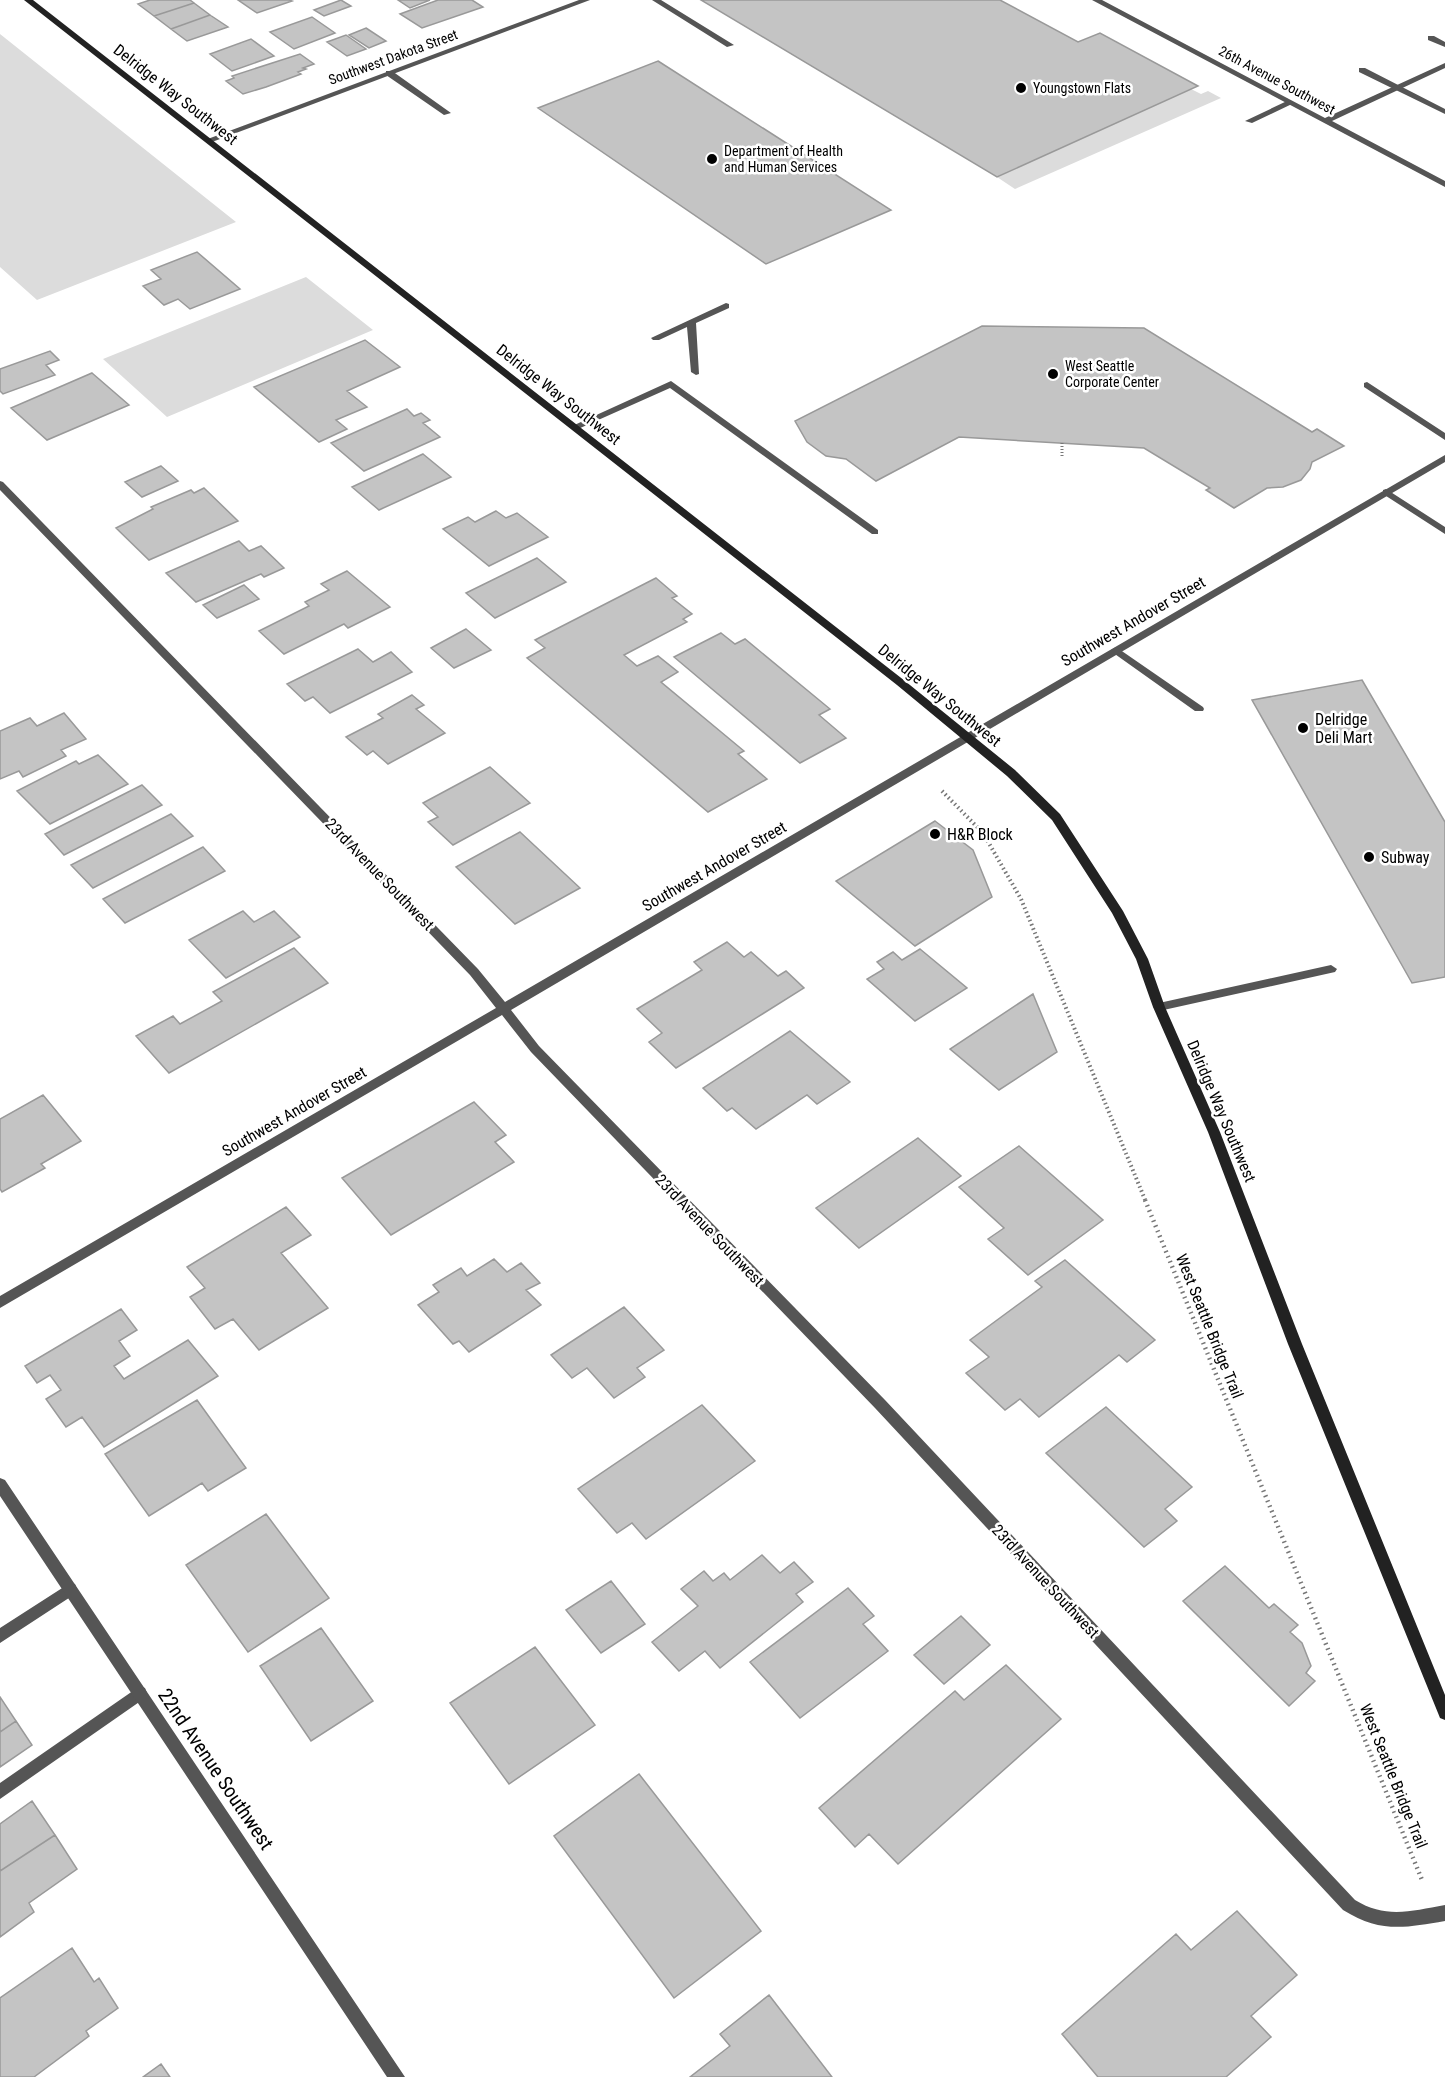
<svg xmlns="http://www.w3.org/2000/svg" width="1445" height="2077" font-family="'Roboto Condensed',sans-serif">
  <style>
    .green { fill: #dcdcdc }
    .building { fill: #c4c4c4; stroke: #999; stroke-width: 1.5 }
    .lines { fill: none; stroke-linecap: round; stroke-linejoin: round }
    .path-far2 { stroke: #777; stroke-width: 3; stroke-dasharray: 1 2; stroke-linecap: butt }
    .path-far1 { stroke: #777; stroke-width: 4; stroke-dasharray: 1.5 3; stroke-linecap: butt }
    .path { stroke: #777; stroke-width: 4.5; stroke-dasharray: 1.5 4; stroke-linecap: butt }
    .lane { fill: #555; fill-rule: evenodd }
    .street { fill: #555; fill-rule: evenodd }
    .secondary { fill: #222; fill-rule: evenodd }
    .poi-dot { fill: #000; stroke: #fff; stroke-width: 2 }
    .labels { text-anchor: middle; stroke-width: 5; stroke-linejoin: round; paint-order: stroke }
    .far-street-label { font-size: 14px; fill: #000; stroke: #fff }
    .far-poi-label { font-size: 14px; fill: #000; stroke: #fff; text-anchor: start }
    .street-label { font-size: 16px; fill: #000; stroke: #fff }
    .poi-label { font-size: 16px; fill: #000; stroke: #fff; text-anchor: start }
    .near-street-label { font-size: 20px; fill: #000; stroke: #fff }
  </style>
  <rect width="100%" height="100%" fill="#fff"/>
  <!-- green -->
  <path class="green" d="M0,34L236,222L37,300L0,267Z
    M1191,89L1201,94L1208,91L1221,98L1015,189L997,177Z
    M306,277L373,330L167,417L103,359Z"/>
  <!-- building -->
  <path class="building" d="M150,0H190L194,3L154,16L138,4Z
    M238,0H289L292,1L257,13Z
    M341,0L351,6L324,16L314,10Z
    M398,0H430L410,8Z
    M438,0H472L483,7L422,28L400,14Z
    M701,0H1000L1078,42L1100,33L1198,86L997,177Z
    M194,3L210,15L171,29L154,16Z
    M210,15L228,27L187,41L171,29Z
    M312,17L335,33L294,49L270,32Z
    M366,28L386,41L369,48L349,35Z
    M346,35L366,49L347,56L327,42Z
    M251,39L274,56L232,71L210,54Z
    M300,54L314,64L303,68L306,69L298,72L301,74L266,87L243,94L226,81L234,78L232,76Z
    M658,61L891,210L766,264L538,108Z
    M197,252L240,289L190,309L178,299L164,305L143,286L161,279L151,270Z
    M982,326L1144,328L1312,432L1317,429L1344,446L1312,462L1310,469L1301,480L1283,487L1267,488L1234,508L1206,490L1210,488L1144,448L959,437L876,481L846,459L826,456L807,442L795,421Z
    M365,340L400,367L347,391L367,407L336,420L347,429L319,442L254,387Z
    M50,351L59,360L46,365L55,375L3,394L0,391V369Z
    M92,373L129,405L47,440L11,408Z
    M407,409L414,416L421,413L430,420L423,423L440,437L364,471L331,443Z
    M423,454L451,477L379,510L352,487Z
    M161,466L178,481L142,497L125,482Z
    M204,488L238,521L149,560L116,528L153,509L151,507L191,490L194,493Z
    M496,511L506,518L517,513L548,537L489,566L443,529L468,517L475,522Z
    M239,541L249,551L261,546L284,568L264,577L261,574L196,602L166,573Z
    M537,558L566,582L495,618L466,593Z
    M347,571L390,607L348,628L344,624L284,654L259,631L309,606L305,602L329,590L321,584Z
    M656,578L677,596L672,598L692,614L683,619L687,622L624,655L637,666L658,656L678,672L661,682L744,751L738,754L767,779L708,812L527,658L545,648L535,640Z
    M244,585L259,599L217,618L203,605Z
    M466,629L491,650L454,668L431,648Z
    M721,633L735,644L745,639L830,709L819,715L846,738L800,763L674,657Z
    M358,649L373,662L391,652L412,672L330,713L313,697L305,701L287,684Z
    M1362,680L1445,822V977L1412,983L1252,700Z
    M412,695L424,705L416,709L445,733L388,764L373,751L367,755L346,737L383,718L378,714Z
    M64,713L86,739L61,750L66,756L23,777L19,771L0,779V731L30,718L37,726Z
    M98,755L128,784L50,824L17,791L76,761L79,764Z
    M490,767L530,803L453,845L428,822L438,817L423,803Z
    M142,785L162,805L64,855L45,834Z
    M171,814L193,836L93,888L71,865Z
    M935,821L973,850L992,897L915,946L836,881Z
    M520,832L580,888L515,924L456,867Z
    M203,847L225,871L125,923L103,899Z
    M243,911L254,922L274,911L300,937L226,978L189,940Z
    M727,942L744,957L751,952L778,976L786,971L804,988L676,1068L649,1042L662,1033L637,1009L702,970L694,962Z
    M294,948L328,983L169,1073L136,1036L173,1016L180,1024L222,1001L213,992Z
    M920,949L967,988L915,1021L867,979L884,969L877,962L893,952L902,960Z
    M1033,994L1057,1052L999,1090L950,1049Z
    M790,1031L850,1082L817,1104L807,1095L756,1129L732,1108L727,1111L703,1088Z
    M43,1095L81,1141L41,1164L45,1168L2,1192L0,1189V1119Z
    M474,1102L506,1135L495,1142L514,1162L391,1235L342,1178Z
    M918,1138L961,1176L859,1248L816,1208Z
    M1019,1146L1103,1220L1028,1275L988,1239L1004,1228L959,1187Z
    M286,1207L311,1235L281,1253L328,1308L259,1350L233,1319L215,1329L190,1297L205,1288L187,1267Z
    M494,1259L507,1272L521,1263L540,1283L526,1290L541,1305L469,1352L459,1341L453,1344L418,1305L439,1292L433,1285L461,1268L467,1276Z
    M1065,1260L1155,1340L1127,1362L1119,1355L1039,1417L1020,1399L1005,1410L966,1373L989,1357L970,1340L1042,1287L1035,1281Z
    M624,1307L664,1350L637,1368L645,1377L614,1398L587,1368L572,1378L551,1355Z
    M121,1309L137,1330L119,1341L130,1356L114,1366L124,1379L188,1340L218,1376L104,1447L82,1417L66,1427L46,1399L61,1390L50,1375L37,1383L25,1366Z
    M197,1400L246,1468L208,1491L202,1483L149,1516L105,1454Z
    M702,1405L755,1461L646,1539L632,1523L617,1533L578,1489Z
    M1106,1407L1192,1487L1165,1509L1177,1521L1144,1547L1046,1453Z
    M266,1514L329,1598L248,1652L186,1565Z
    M762,1555L780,1573L794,1562L813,1582L796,1594L803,1602L720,1668L705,1651L679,1671L652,1642L698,1606L681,1589L704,1571L713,1581L724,1573L730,1580Z
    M1225,1566L1269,1608L1274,1604L1298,1625L1290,1632L1302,1643L1311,1666L1306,1673L1315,1681L1289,1706L1183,1601Z
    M611,1581L645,1624L601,1653L566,1610Z
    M848,1588L874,1616L863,1624L888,1651L800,1718L750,1662Z
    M961,1616L990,1645L944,1684L914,1655Z
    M321,1628L373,1701L311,1741L260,1666Z
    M535,1647L595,1725L509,1784L450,1703Z
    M1006,1665L1061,1719L898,1864L869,1834L855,1847L819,1808L955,1691L964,1700Z
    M0,1697L16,1721L0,1732Z
    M16,1721L32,1745L0,1767V1732Z
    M639,1774L761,1931L674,1998L554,1836Z
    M32,1801L55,1835L0,1871V1824Z
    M55,1835L77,1869L29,1903L34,1912L0,1937V1871Z
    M1237,1911L1297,1975L1251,2016L1271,2037L1226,2077H1098L1062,2034L1176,1934L1191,1950Z
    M72,1948L94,1982L99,1978L118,2008L86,2031L89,2036L34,2077H0V1998Z
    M769,1995L832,2077H690L730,2046L720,2034Z
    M161,2064L170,2077H143Z"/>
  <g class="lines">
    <!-- path-far2 -->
    <path class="path-far2" d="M1062,443V456"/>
    <!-- path-far1 -->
    <path class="path-far1" d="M942,791L983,833L1021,899L1146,1202"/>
    <!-- path -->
    <path class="path" d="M1145,1200L1422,1880"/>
    <!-- lane -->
    <path class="lane" d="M652,0H661L734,45L727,47Z
      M1428,36H1434L1445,42V47L1428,40Z
      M1359,68H1365L1445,109V114L1359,72Z
      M386,71H392L451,113L444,115L386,75Z
      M1287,101L1294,103L1252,123L1245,121Z
      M726,303L729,304V308L696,323L699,374L696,375L691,372L687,327L659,340H653L651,338Z
      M671,381L878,530V534H872L670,388L578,429H572L570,427Z
      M1367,382L1445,433V440L1364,387V383Z
      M1386,489L1445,527V534L1383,494V490Z
      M1116,647L1203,707L1204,709L1203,711H1195L1112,652L1111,650Z
      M1331,965L1337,969L1335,972L1159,1011L1153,1007L1159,1003Z
      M70,1583L75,1584L77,1589L75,1594L0,1643V1628Z
      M140,1686L145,1688L147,1693L145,1698L0,1799V1783Z"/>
    <!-- street -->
    <path class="street" d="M579,0H590L212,142L205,140Z
      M1092,0H1102L1325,118L1445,63V68L1332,121L1445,181V187Z
      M1445,455V462L511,1010L539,1046L885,1400L1355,1900C1386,1919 1411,1911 1445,1905V1921C1404,1928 1380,1933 1343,1910L875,1408L531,1052L502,1015L0,1308V1296L496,1008L470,975L0,490V481L3,482L478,969L505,1002Z
      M0,1478L5,1480L405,2077H387L0,1496Z"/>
    <!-- secondary -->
    <path class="secondary" d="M24,0H33L905,681L1015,770L1060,814L1123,911L1148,959L1165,1007L1220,1132L1302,1344L1445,1695V1720L1440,1718L1438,1713L1288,1344L1208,1132L1153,1007L1136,959L1112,913L1052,820L1007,776L897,685Z"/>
  </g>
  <!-- markers -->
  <g class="poi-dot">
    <circle cx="1021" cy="88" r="6"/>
    <circle cx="712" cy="159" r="6"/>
    <circle cx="1053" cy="374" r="6"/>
    <circle cx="1303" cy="728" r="6"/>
    <circle cx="935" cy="834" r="6"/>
    <circle cx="1369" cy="857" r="6"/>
  </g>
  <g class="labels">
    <!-- far-street labels -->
    <g class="far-street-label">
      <text transform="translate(393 57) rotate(-20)" y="5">Southwest Dakota Street</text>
      <text transform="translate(1277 80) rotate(28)" y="5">26th Avenue Southwest</text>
    </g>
    <!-- far-poi labels -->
    <g class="far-poi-label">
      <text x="1033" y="93">Youngstown Flats</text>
      <text x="724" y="156">Department of Health<tspan x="724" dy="16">and Human Services</tspan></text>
      <text x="1065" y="371">West Seattle<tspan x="1065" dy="16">Corporate Center</tspan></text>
    </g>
    <!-- street labels -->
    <g class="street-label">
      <text transform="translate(176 94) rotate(38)" y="6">Delridge Way Southwest</text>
      <text transform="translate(559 394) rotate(38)" y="6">Delridge Way Southwest</text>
      <text transform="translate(1133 621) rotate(-30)" y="6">Southwest Andover Street</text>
      <text transform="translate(940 695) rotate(39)" y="6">Delridge Way Southwest</text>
      <text transform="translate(714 866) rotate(-30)" y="6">Southwest Andover Street</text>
      <text transform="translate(380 874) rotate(46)" y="6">23rd Avenue Southwest</text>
      <text transform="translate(294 1111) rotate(-30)" y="6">Southwest Andover Street</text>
      <text transform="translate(1222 1111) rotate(67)" y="6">Delridge Way Southwest</text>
      <text transform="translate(710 1230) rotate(46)" y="6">23rd Avenue Southwest</text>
      <text transform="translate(1210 1326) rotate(68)" y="6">West Seattle Bridge Trail</text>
      <text transform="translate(1046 1581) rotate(47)" y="6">23rd Avenue Southwest</text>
      <text transform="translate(1394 1776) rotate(68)" y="6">West Seattle Bridge Trail</text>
    </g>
    <!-- poi labels -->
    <g class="poi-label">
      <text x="1315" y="725">Delridge<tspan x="1315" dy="18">Deli Mart</tspan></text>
      <text x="947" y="840">H&amp;R Block</text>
      <text x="1381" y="863">Subway</text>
    </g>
    <!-- near-street labels -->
    <g class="near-street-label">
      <text transform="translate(216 1769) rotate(56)" y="7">22nd Avenue Southwest</text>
    </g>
  </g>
</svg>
